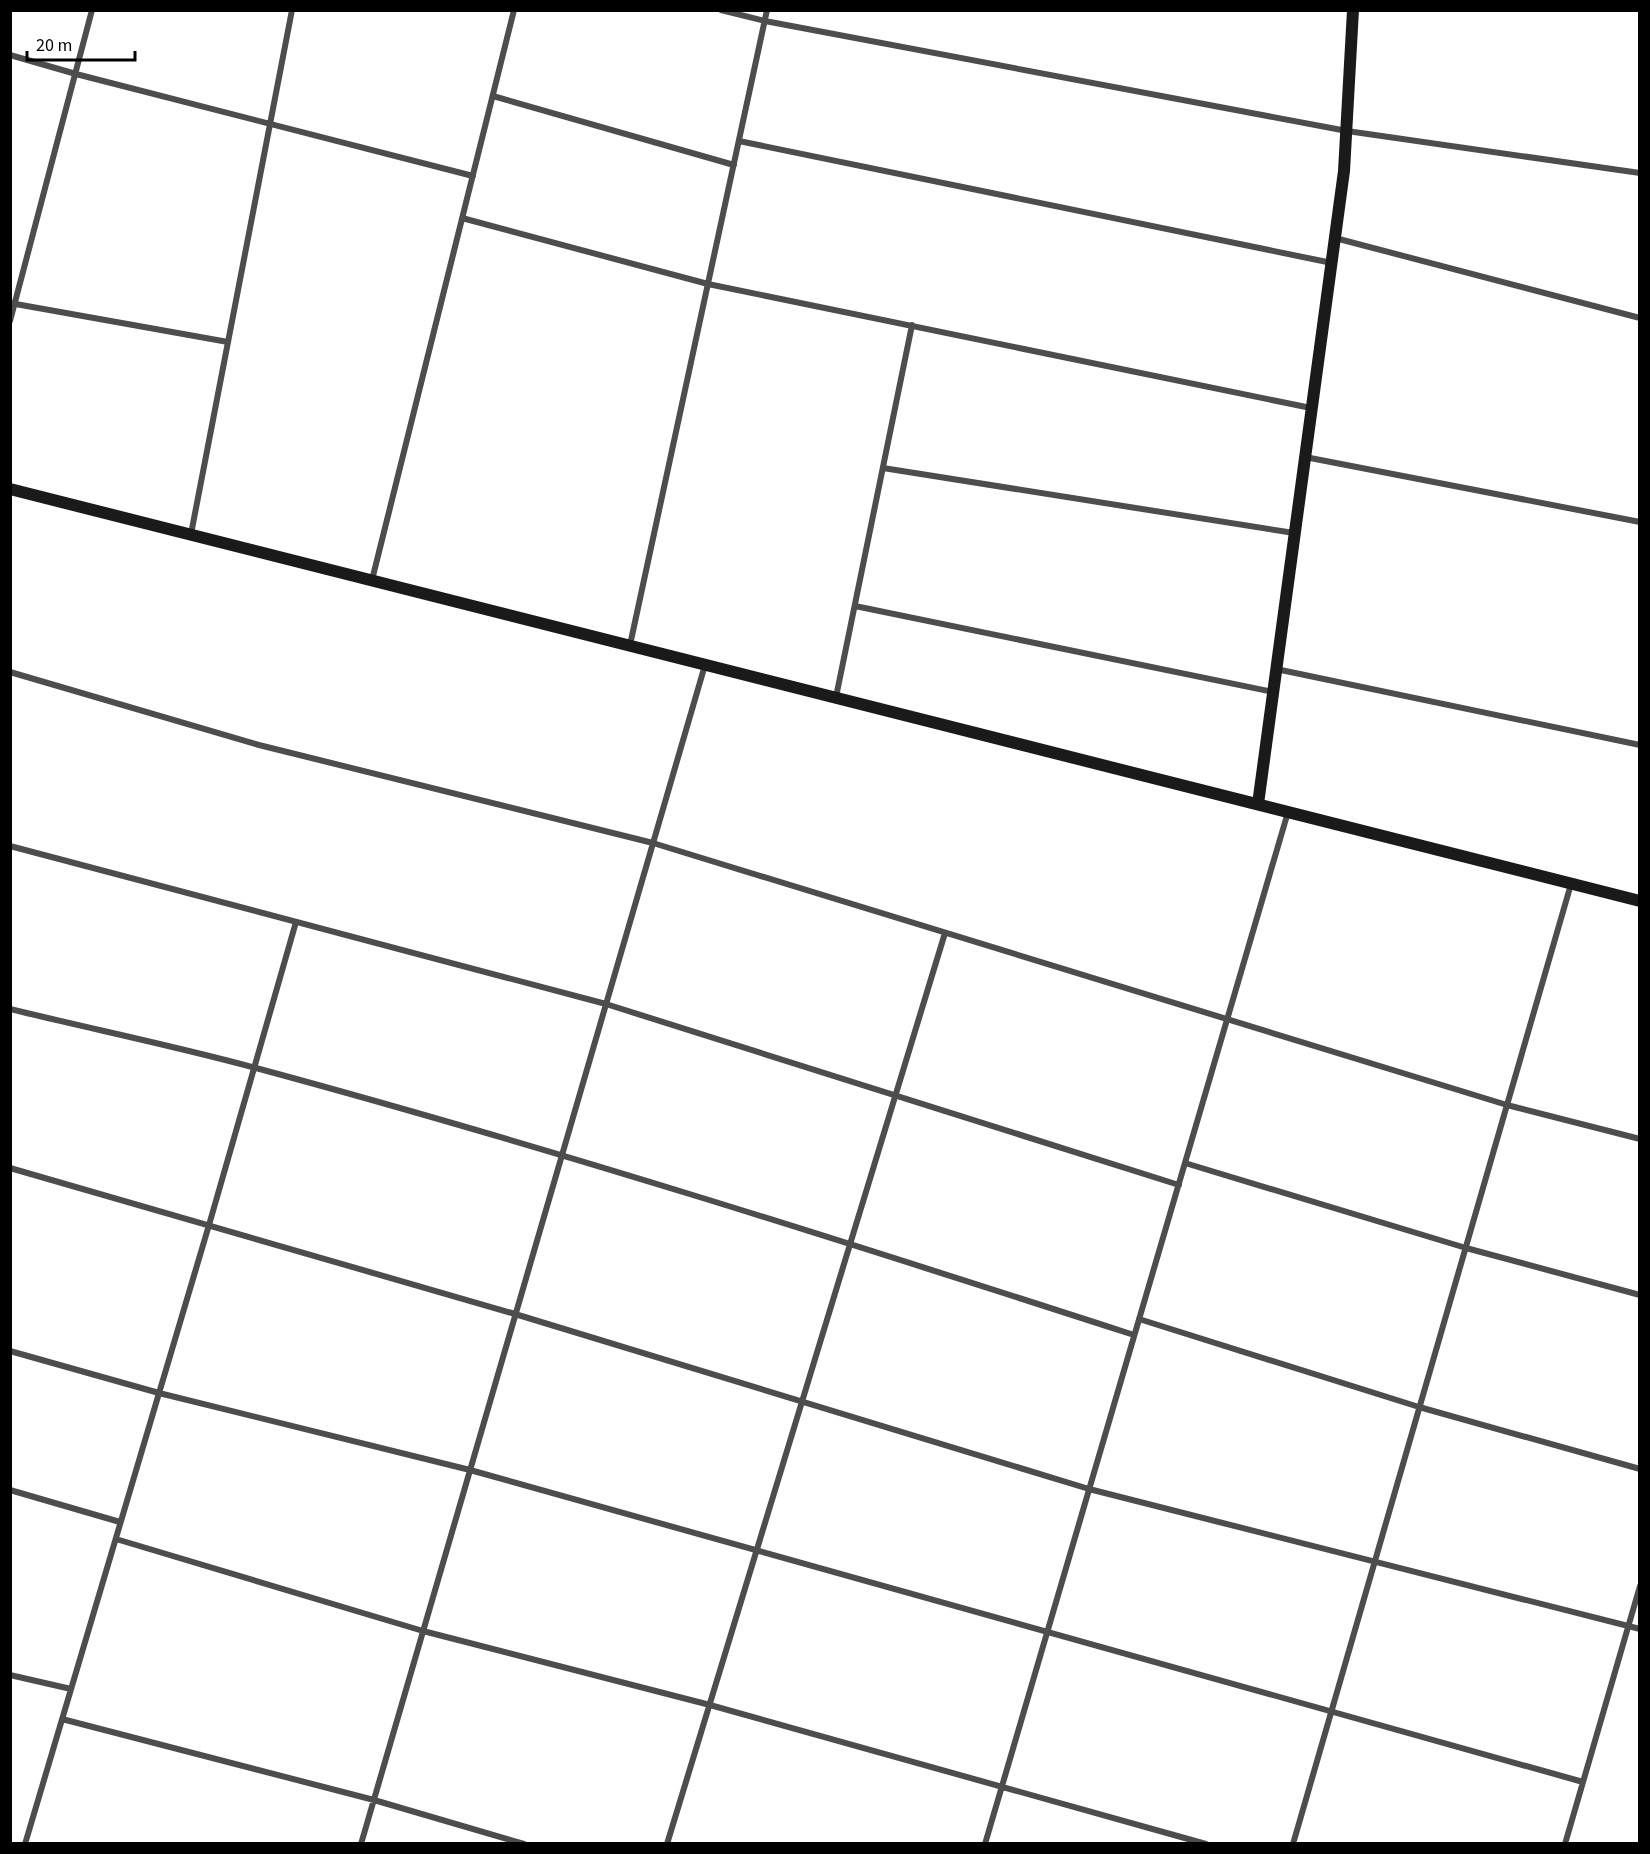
<svg xmlns="http://www.w3.org/2000/svg" width="1650" height="1854" font-family="'Source Sans 3',sans-serif">
  <style>
    .lines { fill: none; stroke-linecap: round; stroke-linejoin: round }
    .street { stroke: #4d4d4d; stroke-width: 6 }
    .secondary { stroke: #1a1a1a; stroke-width: 12 }
  </style>
  <rect width="100%" height="100%" fill="#fff"/>
  <g class="lines">
    <!-- street -->
    <path class="street" d="M721,10L765,21L1347,131L1640,173
      M10,55L76,74L473,176
      M493,96L734,165
      M739,141L1332,263
      M462,218L708,284L1311,408
      M1335,238L1640,318
      M10,303L228,342
      M10,321L92,10
      M1305,457L1640,522
      M883,468L1294,533
      M191,534L292,10
      M372,580L514,10
      M855,606L1273,692
      M630,645L767,10
      M1276,669L1640,745
      M10,672L259,745L653,843L1507,1105L1640,1139
      M836,697L912,325
      M10,846L606,1004L1179,1185
      M10,1009C92,1029 175,1046 256,1068C552,1148 843,1241 1134,1335
      M1185,1163L1466,1248L1640,1295
      M10,1168L515,1314L1089,1489L1640,1629
      M1139,1319L1419,1407L1640,1469
      M10,1351L159,1393L470,1470L1583,1782
      M10,1490L120,1522
      M116,1539L423,1631L710,1705L1206,1844
      M10,1675L71,1689
      M62,1719L374,1800L524,1844
      M25,1844L209,1225L296,922
      M361,1844L705,665
      M667,1844L945,933
      M985,1844L1288,812
      M1293,1844L1571,884
      M1565,1844L1640,1586"/>
    <!-- secondary -->
    <path class="secondary" d="M10,489L1640,901
      M1258,804L1344,171L1353,10"/>
  </g>
  <!-- border -->
  <rect width="1650" height="1854" fill="none" stroke="#000000" stroke-width="24"/>
  <!-- scale -->
  <path d="M27 51v9h108v-9" fill="none" stroke="#000000" stroke-width="3"/>
  <text x="36" y="51" font-size="18" fill="#000000" stroke="#ffffff" stroke-width="4.5" paint-order="stroke">20 m</text>
</svg>
